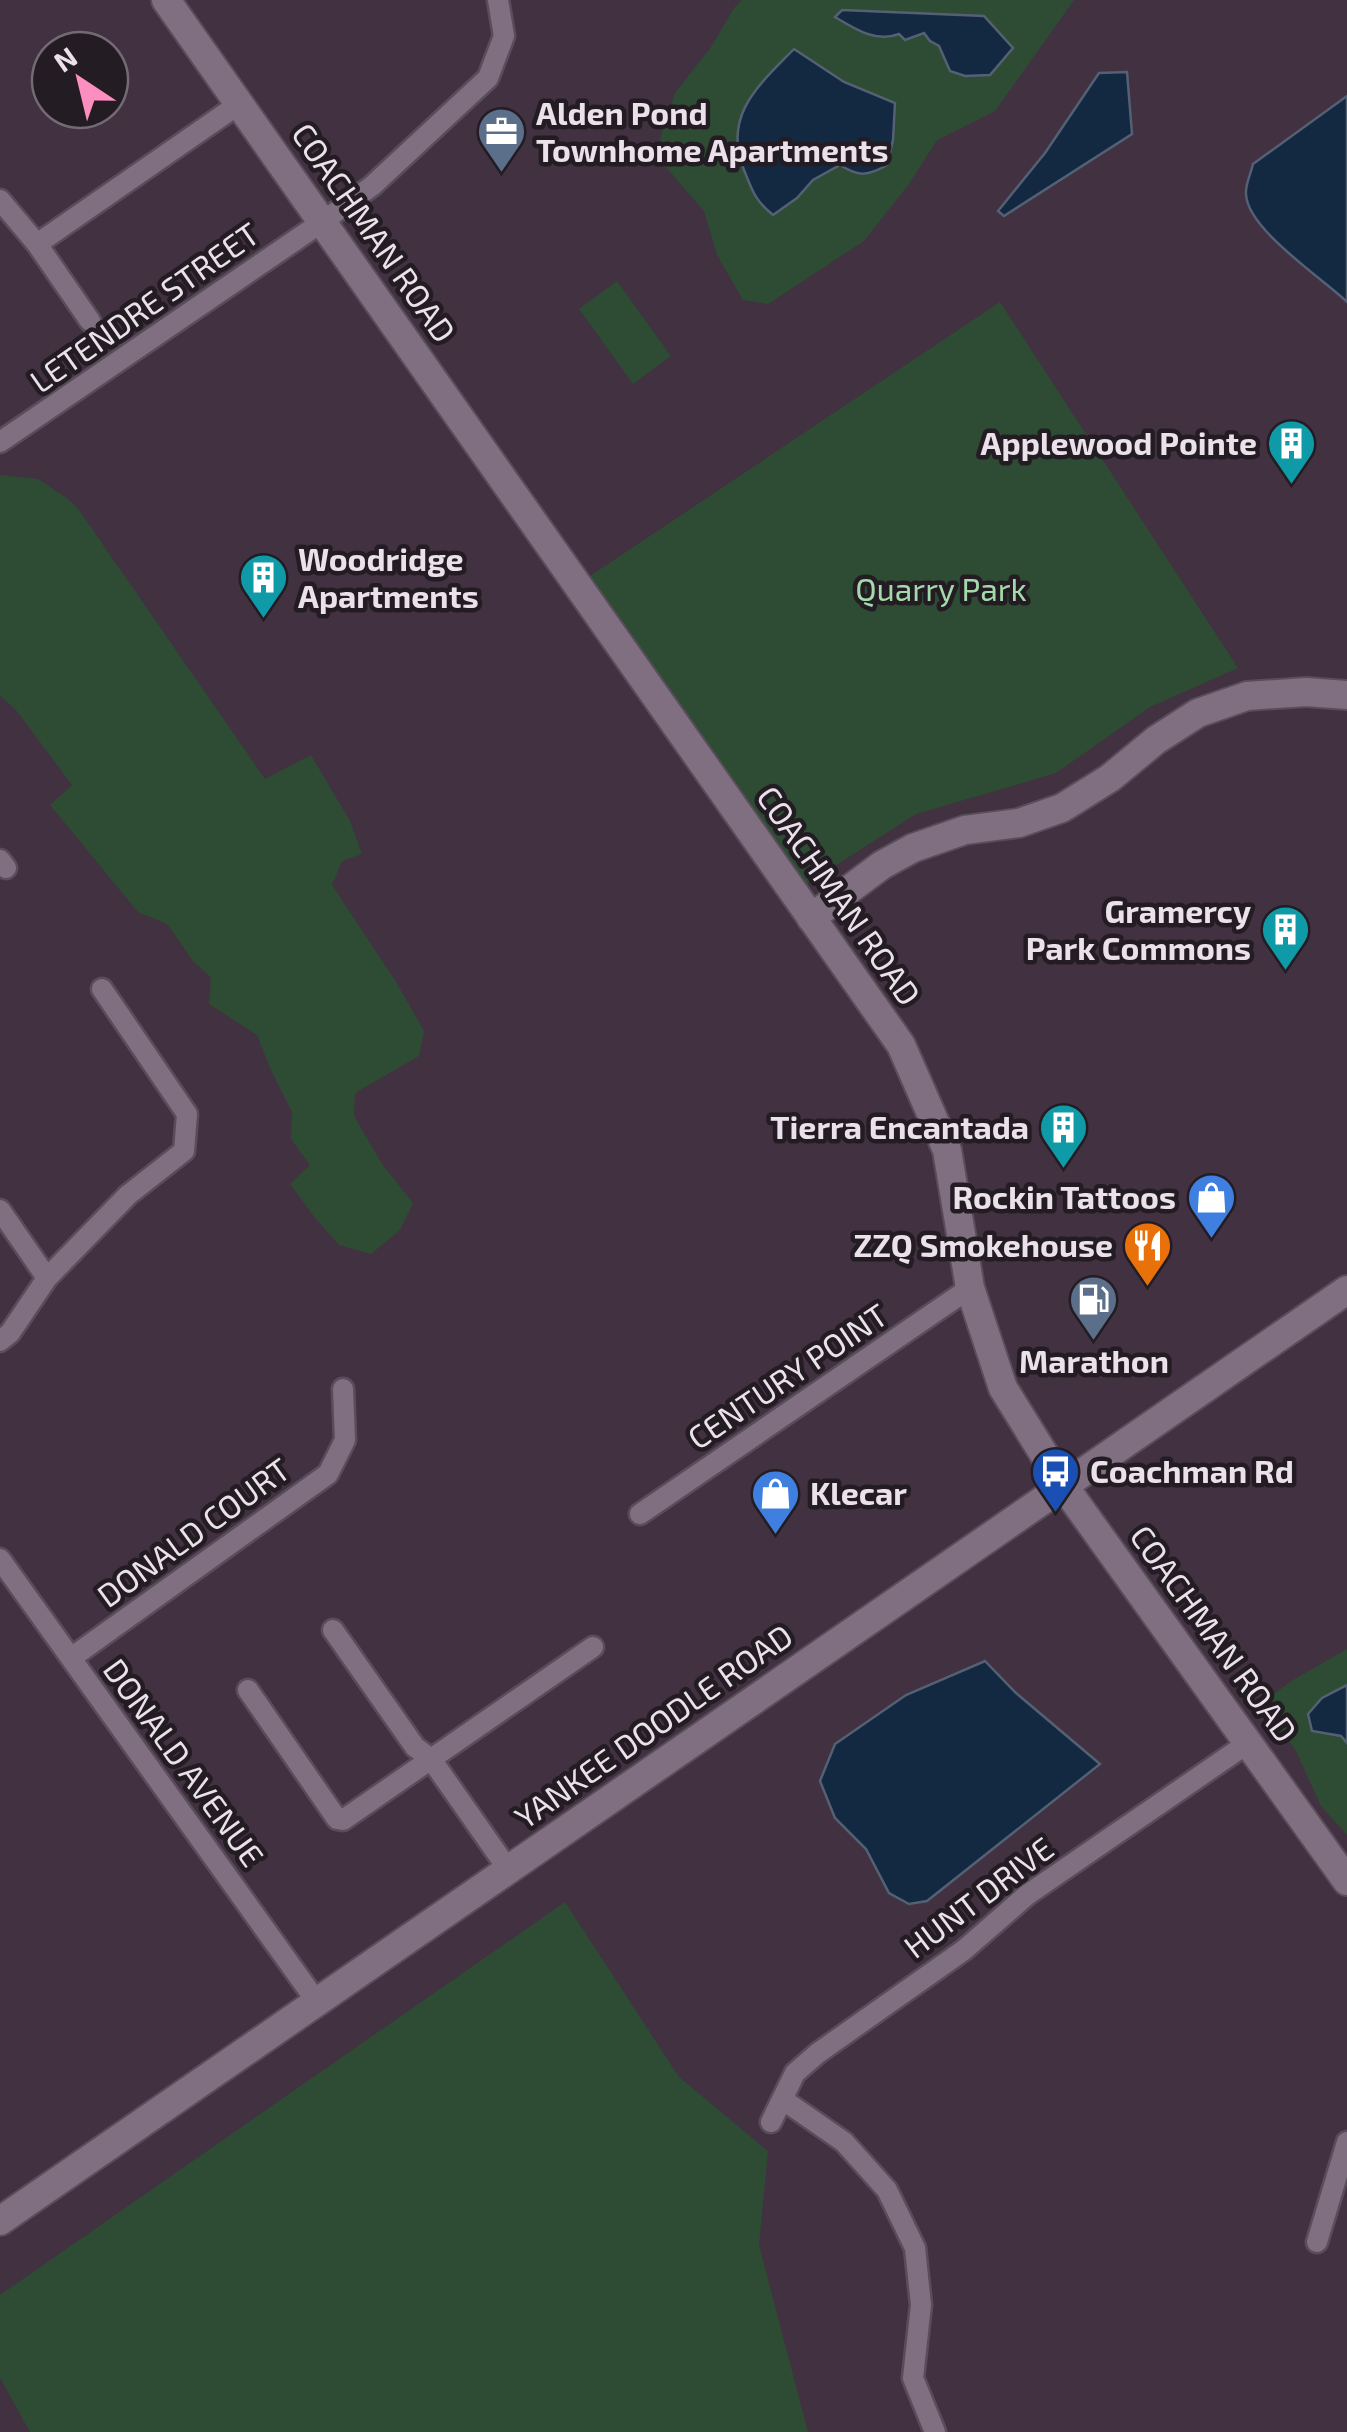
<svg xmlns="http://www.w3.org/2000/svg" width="1347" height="2432" font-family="'Exo 2',sans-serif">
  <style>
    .green { fill: #2e4c33; fill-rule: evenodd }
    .water { fill: #132841; stroke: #546074; stroke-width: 2.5 }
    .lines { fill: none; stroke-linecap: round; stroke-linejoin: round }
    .street-casing { stroke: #5a4d5b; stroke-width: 25 }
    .secondary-casing { stroke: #5a4d5b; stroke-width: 32 }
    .street { stroke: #806f81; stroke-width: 20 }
    .secondary { stroke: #806f81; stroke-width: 28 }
    .labels { text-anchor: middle; stroke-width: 9; stroke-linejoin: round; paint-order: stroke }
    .poi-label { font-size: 32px; font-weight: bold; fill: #ebe1eb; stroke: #231c23; text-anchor: end }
    .street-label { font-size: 32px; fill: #ebe1eb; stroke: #231c23 }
    .park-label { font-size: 32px; fill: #a4daab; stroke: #231c23 }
  </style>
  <rect width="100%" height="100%" fill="#413141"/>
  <!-- green -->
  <path class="green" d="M742,0H1074L995,111L937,140L909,184L864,241L768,304L743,300L717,255L704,211L658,158L661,135L675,93L711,47L734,8ZM836,16L1013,48L950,71L939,46L930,41L924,33H861ZM794,49L844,82L895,103L893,140L812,180L756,200L736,151Z
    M617,281L671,356L633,384L579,309Z
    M1000,302L1238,668L1150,707L1056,773L916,814L805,885L743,804L590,576Z
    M0,475L38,479L68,499L79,510L265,779L311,755L350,821L362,854L342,861L332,885L396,982L424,1031L419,1056L355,1093L354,1116L382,1164L413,1203L400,1230L371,1254L339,1245L315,1218L290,1184L310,1165L291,1139L292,1112L270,1068L257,1035L209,1004L211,978L193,961L167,924L138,912L50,805L72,785L16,710L0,696Z
    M1347,1649V1685L1322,1698L1347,1743V1835L1321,1806L1296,1751L1263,1702L1293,1680Z
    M565,1902L679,2077L768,2151L759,2245L808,2432H30L0,2378V2295Z"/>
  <!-- water -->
  <path class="water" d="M842,10L984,16L1013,48L990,75L965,76L950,71L939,46L930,41L924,33L905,40L899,34C876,43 855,29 835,17Z
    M794,49L844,82L895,103L893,140L887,165C868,176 859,177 840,165L813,180L797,198L773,215C754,199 753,192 744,170C722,115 759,85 794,49Z
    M1127,72L1132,134L1004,216L998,211L1045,153L1099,73Z
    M1347,96V302C1322,278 1247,229 1246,194C1245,185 1251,173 1253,164Z
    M985,1661L1016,1693L1100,1764L927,1901L909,1904L889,1893L866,1849L835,1818L820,1781L835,1744L906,1695Z
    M1347,1685V1743L1341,1736L1312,1731L1308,1714L1322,1698Z"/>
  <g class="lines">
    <defs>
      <path id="street" d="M0,200L37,244L90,321
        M37,244L239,104
        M0,442L322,222L372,186L488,78L504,36L498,0
        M0,860L6,868
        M0,1210L47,1278
        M0,1341L10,1333L47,1278L128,1195L184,1151L187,1114L102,989
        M640,1514L970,1288
        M0,1559L317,2002
        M333,1630L415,1747L431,1759L508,1869
        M71,1658L328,1474L345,1440L343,1389
        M248,1690L337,1819L343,1820L593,1647
        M782,2099L844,2142L887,2190L915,2248L921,2305L913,2378L935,2432
        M771,2122L795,2073L818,2053L964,1950L1027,1895L1248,1743
        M1317,2242L1347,2142"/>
      <path id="secondary" d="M166,0L901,1045L947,1150L970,1288L1003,1388L1063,1485L1347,1881
        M811,918L882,865L913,848L965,830L1019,823L1062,808L1110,778L1156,740L1198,713L1247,696L1306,692L1347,695
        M0,2221L1347,1290"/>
    </defs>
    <!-- street casing -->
    <use href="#street" class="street-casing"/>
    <!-- secondary casing -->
    <use href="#secondary" class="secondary-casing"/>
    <!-- street -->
    <use href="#street" class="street"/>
    <!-- secondary -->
    <use href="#secondary" class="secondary"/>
  </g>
  <!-- icons -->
  <defs>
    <symbol id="office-pin" viewBox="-11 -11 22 30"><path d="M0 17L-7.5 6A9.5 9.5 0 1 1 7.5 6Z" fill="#5c6f8a" stroke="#231c23"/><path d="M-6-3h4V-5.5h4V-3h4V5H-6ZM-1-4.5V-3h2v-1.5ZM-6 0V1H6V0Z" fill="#fff"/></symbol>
    <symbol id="building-pin" viewBox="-11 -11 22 30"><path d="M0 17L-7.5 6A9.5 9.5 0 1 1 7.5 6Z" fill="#0f9aa8" stroke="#231c23"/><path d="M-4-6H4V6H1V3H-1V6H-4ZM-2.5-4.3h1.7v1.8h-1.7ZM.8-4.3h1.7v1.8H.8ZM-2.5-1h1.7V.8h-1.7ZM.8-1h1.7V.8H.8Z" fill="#fff"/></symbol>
    <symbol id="shop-pin" viewBox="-11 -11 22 30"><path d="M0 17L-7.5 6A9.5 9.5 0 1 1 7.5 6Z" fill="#3f7fe0" stroke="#231c23"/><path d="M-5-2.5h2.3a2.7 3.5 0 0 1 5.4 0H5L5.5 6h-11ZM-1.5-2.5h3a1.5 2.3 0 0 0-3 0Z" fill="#fff"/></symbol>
    <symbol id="restaurant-pin" viewBox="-11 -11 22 30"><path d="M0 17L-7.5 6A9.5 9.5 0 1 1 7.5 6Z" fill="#e8710a" stroke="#231c23"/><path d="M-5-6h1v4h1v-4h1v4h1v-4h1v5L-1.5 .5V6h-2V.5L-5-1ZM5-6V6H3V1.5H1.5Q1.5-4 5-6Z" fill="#fff"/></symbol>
    <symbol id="fuel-pin" viewBox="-11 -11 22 30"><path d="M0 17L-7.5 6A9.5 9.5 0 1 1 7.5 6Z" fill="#5c6f8a" stroke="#231c23"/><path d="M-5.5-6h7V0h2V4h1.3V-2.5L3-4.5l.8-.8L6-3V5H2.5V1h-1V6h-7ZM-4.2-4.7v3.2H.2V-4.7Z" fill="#fff"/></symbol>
    <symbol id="bus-pin" viewBox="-11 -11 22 30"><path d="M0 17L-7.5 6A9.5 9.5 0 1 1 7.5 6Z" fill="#1a4fb4" stroke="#231c23"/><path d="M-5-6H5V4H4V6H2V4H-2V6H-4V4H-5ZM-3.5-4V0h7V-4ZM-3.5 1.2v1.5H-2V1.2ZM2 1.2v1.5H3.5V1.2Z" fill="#fff"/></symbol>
  </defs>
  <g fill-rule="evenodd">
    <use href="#office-pin" x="474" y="104" width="55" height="75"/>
    <use href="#building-pin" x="1264" y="416" width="55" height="75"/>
    <use href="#building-pin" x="236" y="550" width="55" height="75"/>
    <use href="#building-pin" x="1258" y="902" width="55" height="75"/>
    <use href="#building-pin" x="1036" y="1100" width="55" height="75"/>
    <use href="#shop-pin" x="1184" y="1170" width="55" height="75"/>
    <use href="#restaurant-pin" x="1120" y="1218" width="55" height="75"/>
    <use href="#fuel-pin" x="1066" y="1272" width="55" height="75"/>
    <use href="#bus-pin" x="1028" y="1444" width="55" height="75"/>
    <use href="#shop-pin" x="748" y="1466" width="55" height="75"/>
  </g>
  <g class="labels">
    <!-- poi labels -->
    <g class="poi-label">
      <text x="536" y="125" text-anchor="start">Alden Pond<tspan x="536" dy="37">Townhome Apartments</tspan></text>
      <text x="1257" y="455">Applewood Pointe</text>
      <text x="298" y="571" text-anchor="start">Woodridge<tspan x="298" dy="37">Apartments</tspan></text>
      <text x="1251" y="923">Gramercy<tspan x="1251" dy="37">Park Commons</tspan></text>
      <text x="1029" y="1139">Tierra Encantada</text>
      <text x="1176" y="1209">Rockin Tattoos</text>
      <text x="1113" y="1257">ZZQ Smokehouse</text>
      <text x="1094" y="1373" text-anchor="middle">Marathon</text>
      <text x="1090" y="1483" text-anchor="start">Coachman Rd</text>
      <text x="810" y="1505" text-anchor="start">Klecar</text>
    </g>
    <!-- street labels -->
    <g class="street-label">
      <text transform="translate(373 233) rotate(55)" y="11">COACHMAN ROAD</text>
      <text transform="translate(145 308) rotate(-35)" y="11">LETENDRE STREET</text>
      <text transform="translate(838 896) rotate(55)" y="11">COACHMAN ROAD</text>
      <text transform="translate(788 1377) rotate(-34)" y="11">CENTURY POINT</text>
      <text transform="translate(194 1533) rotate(-36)" y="11">DONALD COURT</text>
      <text transform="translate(1213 1634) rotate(54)" y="11">COACHMAN ROAD</text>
      <text transform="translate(654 1727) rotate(-35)" y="11">YANKEE DOODLE ROAD</text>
      <text transform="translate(183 1763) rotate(54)" y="11">DONALD AVENUE</text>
      <text transform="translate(979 1898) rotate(-37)" y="11">HUNT DRIVE</text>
    </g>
    <!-- park labels -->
    <g class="park-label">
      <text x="941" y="601">Quarry Park</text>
    </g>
  </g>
  <!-- north arrow -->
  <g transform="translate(80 80) rotate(325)"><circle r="48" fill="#231c23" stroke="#736b73" stroke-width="2.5"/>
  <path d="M0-8L18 38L0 25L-18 38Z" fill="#fd8ec0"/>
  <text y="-15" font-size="28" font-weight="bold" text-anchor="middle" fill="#ebe1eb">N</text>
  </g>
</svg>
